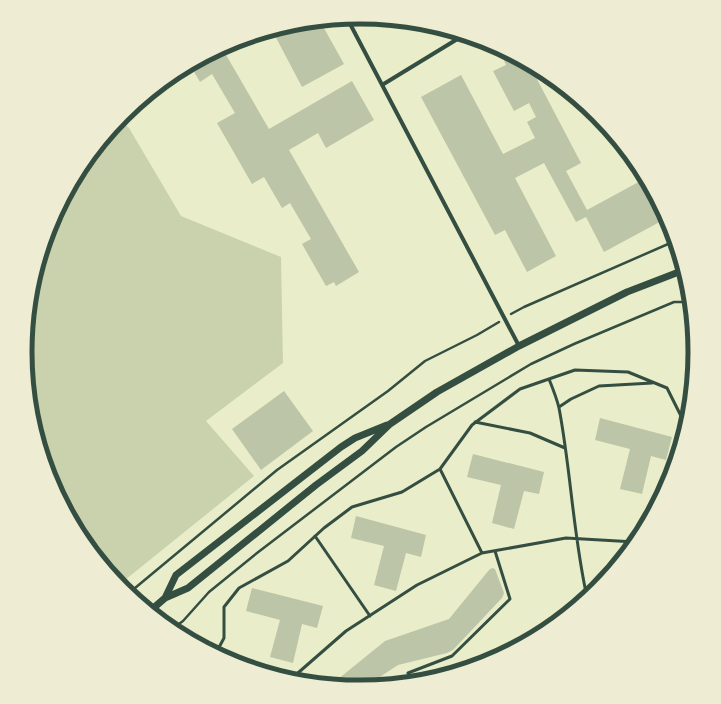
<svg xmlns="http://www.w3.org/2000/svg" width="721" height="704" font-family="'Source Sans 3',sans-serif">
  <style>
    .green { fill: #cad2ad }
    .building { fill: #bcc5a7 }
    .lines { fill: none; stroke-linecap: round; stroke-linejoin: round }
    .path { stroke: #344e41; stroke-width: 2.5 }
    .service { stroke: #344e41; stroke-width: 3 }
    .minor { stroke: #344e41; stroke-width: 4 }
    .tertiary { stroke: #344e41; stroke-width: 7 }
    .rim { fill: none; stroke: #344e41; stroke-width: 5 }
  </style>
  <rect width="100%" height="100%" fill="#e9edc9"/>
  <!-- green -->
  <path class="green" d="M120,120L129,128L181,216L281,257L283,363L206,421L254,476L120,584L82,538L51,480L32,417L26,352L32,286L51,224L82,166Z"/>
  <!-- building -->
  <path class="building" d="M320,21L344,64L302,87L272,30L295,23Z
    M222,48L269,129L352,81L374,120L326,148L318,133L289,150L359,272L336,286L334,282L326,286L302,244L311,239L290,203L282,208L264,177L252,184L217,123L235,113L212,74L200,82L190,65Z
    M511,54L529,64L581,163L566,171L587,210L646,178L667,218L604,252L586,217L576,222L544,163L515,178L556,256L527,272L505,230L495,235L421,97L461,75L503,154L535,138L527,122L536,117L529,103L514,111L493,71L506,65L503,58Z
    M284,391L313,431L261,470L232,429Z
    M600,418L672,437L666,460L651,456L642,494L620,489L630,449L595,440Z
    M473,454L544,472L539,494L524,491L514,529L492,523L501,485L467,477Z
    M356,516L426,535L421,557L406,553L396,591L374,585L384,546L351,538Z
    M492,568L495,569L504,593L502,598L453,650L447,653L398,665L366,686L332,684L385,641L449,619L489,570Z
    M252,588L323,606L317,628L302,624L293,663L270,657L280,620L246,611Z"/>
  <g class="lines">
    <!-- path -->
    <path class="path" d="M511,314L524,307L675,241
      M129,593L277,470L388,391L425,361L477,335L499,322
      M172,629L183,621L209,592L257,553L396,447L426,427L531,364L574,344L674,302H691"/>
    <!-- service -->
    <path class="service" d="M549,379C553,389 557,399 559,408C571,471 573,535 587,597
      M559,407L571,399L599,386L652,383
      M475,422L530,433L565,448
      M440,469L482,553
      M315,536L370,616
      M216,653L224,638V607L239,588L288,561L324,528L352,507L402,492L440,469L472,425L520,389L575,370L628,372L667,388L686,426
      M291,679L346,631L417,585L482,553L566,538L635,542
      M415,682L408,673L452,656L510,599L495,551"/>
    <!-- minor -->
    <path class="minor" d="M347,18L519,346
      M351,25L364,17
      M382,85L464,35"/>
    <!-- tertiary -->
    <path class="tertiary" d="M165,598L176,575L341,447L355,438L387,425
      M150,611L165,598L188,588L316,485L362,451L390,424L437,392L519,346L627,292L684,270"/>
  </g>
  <!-- crop -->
  <path d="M0 0H721V704H0ZM32 352a328 328 0 1 1 656 0a328 328 0 1 1-656 0Z" fill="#eeecd3" fill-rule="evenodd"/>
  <path class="rim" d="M32 352a328 328 0 1 1 656 0a328 328 0 1 1-656 0Z"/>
</svg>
